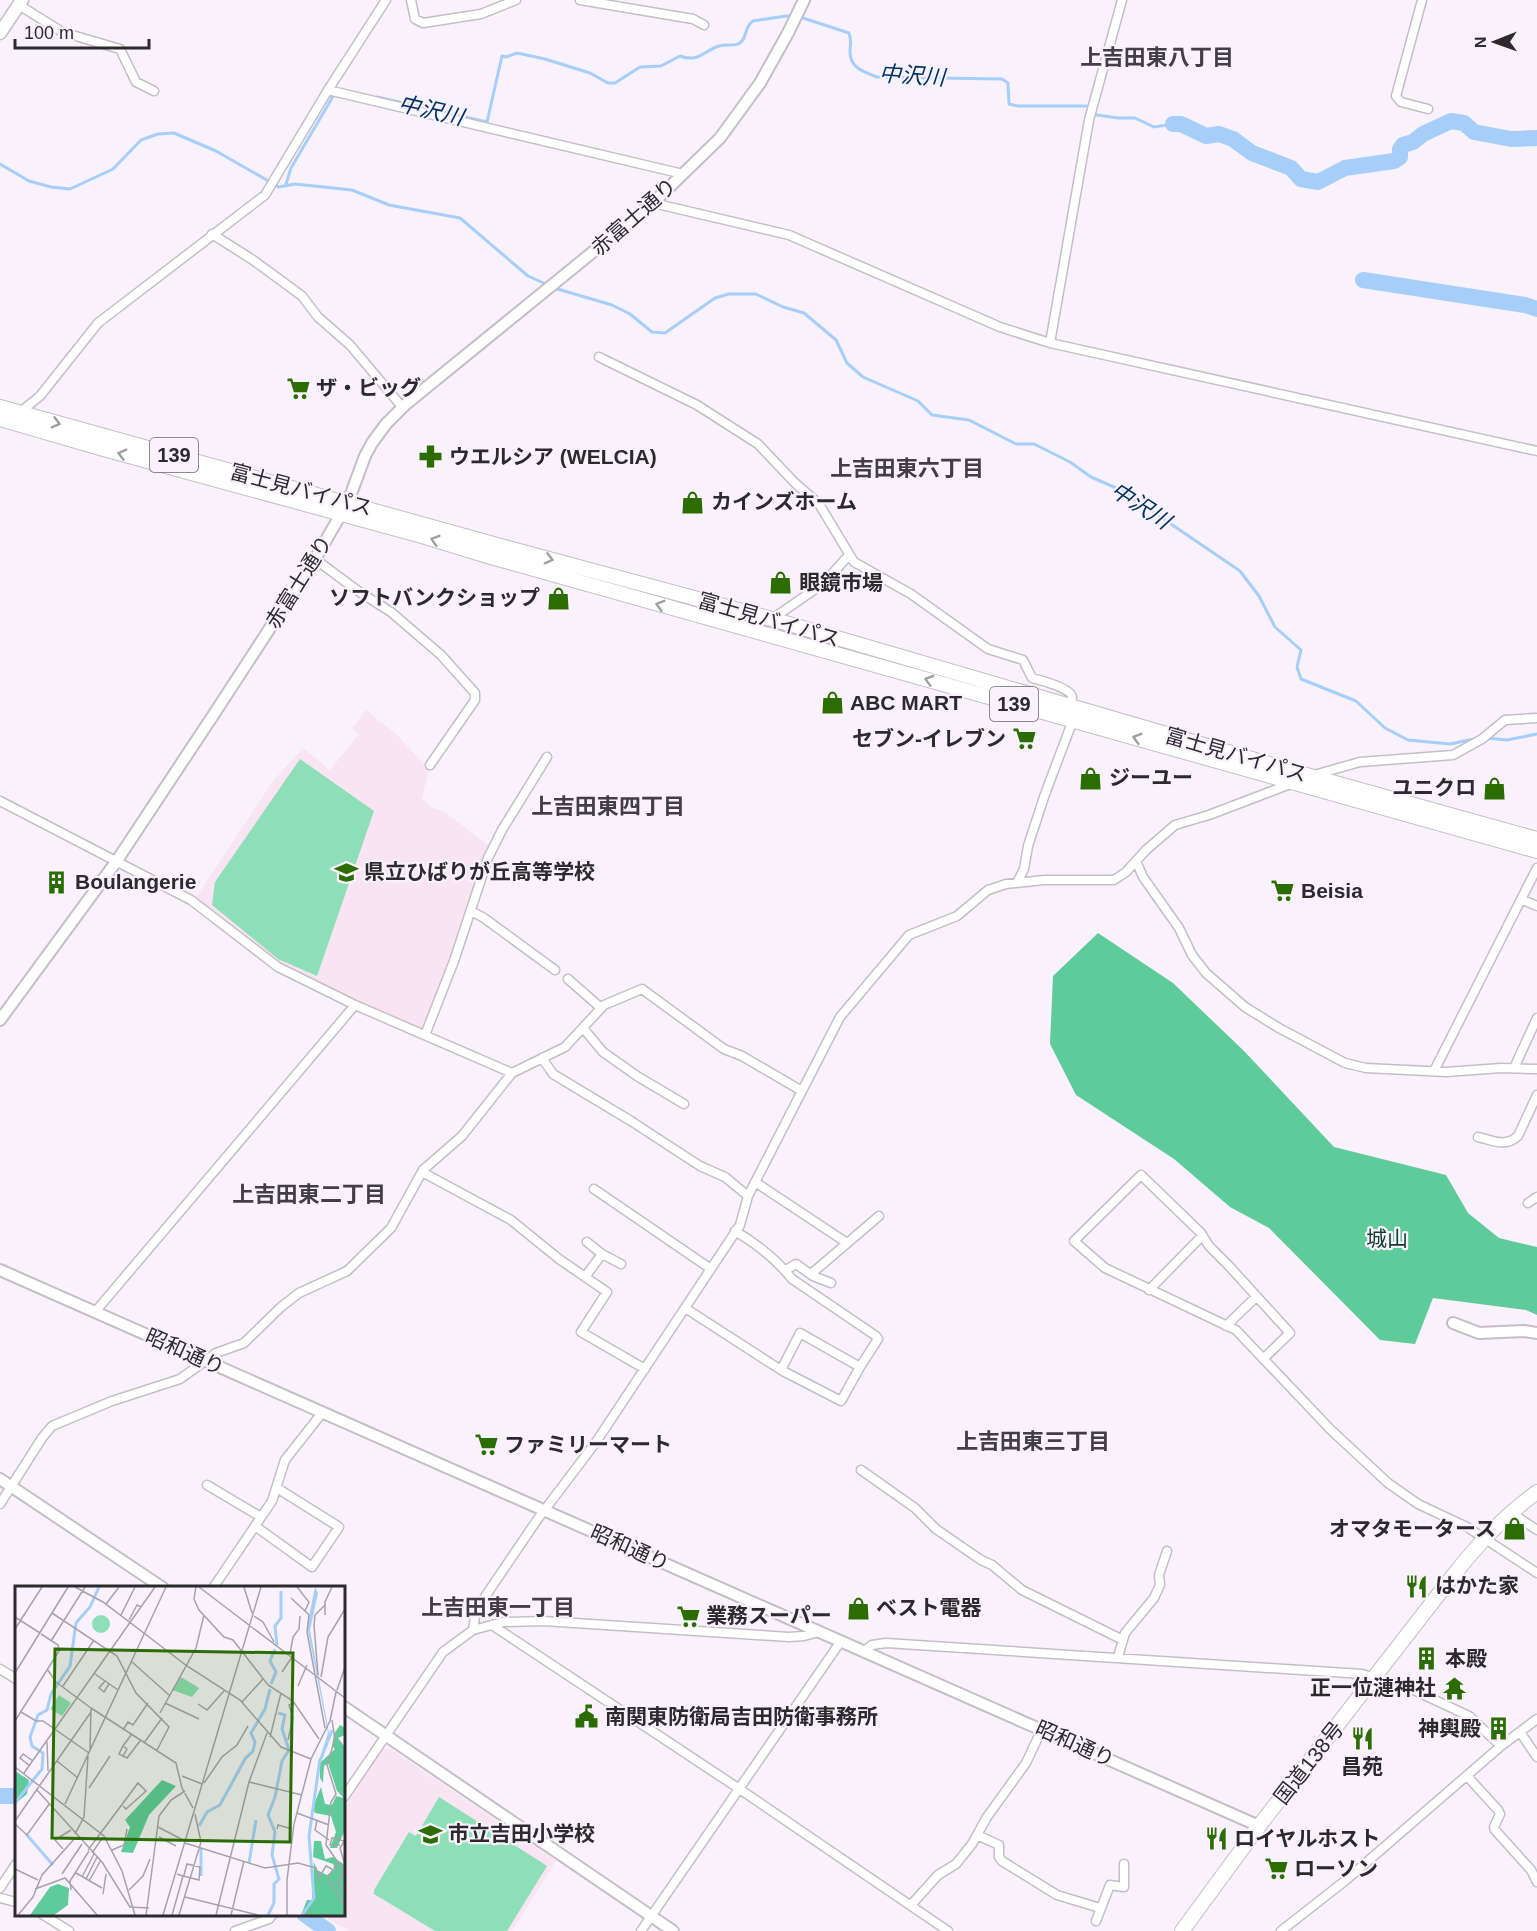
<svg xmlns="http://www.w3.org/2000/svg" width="1537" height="1931" font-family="Helvetica,'Noto Sans JP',sans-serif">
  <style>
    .education { fill: #f9e4f2 }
    .green { fill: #8edeb7 }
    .forest { fill: #5fcb9b }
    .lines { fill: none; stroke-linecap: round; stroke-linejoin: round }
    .stream { stroke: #a7cef9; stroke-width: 3 }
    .river { stroke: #a7cef9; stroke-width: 16 }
    .minor-casing { stroke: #c5bec8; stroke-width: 11 }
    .tertiary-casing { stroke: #c5bec8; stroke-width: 14 }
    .secondary-casing { stroke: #c5bec8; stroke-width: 15 }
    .trunk-casing { stroke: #c5bec8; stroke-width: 16 }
    .minor { stroke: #fff; stroke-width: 8 }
    .tertiary { stroke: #fff; stroke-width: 10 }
    .secondary { stroke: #fff; stroke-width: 12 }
    .trunk { stroke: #fff; stroke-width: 14 }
    .oneway { stroke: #a09fa1 }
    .labels { text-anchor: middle; stroke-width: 4.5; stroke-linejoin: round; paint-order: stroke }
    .shield { fill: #f9f2fc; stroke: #6a666c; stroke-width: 1.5 }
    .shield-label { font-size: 20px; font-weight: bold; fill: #2d2a2e }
    .street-label { font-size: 21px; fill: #2d2a2e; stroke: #f9f2fc }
    .poi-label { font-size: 21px; font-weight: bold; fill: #2d2a2e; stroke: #f9f2fc; text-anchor: start }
    .park-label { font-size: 21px; fill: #0d3c29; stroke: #f9f2fc }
    .neighbourhood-label { font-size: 22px; font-weight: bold; fill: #433d45; stroke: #f9f2fc }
    .water-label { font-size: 22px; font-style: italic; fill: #033460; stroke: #f9f2fc }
    .inset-river { fill: none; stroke: #a7cef9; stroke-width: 3 }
    .inset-road { fill: none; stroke: #a7a2aa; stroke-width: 1.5 }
    .view { fill: #2c6d02; fill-opacity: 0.15; stroke: #2c6d02; stroke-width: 3 }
    .inset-edge { fill: none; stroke: #2d2a2e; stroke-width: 3 }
  </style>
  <rect width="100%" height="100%" fill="#f9f2fc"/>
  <!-- education -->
  <path class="education" d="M366,710L397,735L429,770L422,799L433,808L445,812L489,846L456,942L424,1025L421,1028L351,998L276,961L195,899L273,781L303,748L330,770L359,734L352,728Z
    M381,1749H391L556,1861L512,1931H350L321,1915L344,1914V1808Z"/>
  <!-- green -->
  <path class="green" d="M300,759L374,811L317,976L278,959L212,905L215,882Z
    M439,1797L547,1866L507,1931H435L374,1894V1890L409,1832L416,1836Z"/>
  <!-- forest -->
  <path class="forest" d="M1098,933L1173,983L1244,1051L1334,1147L1446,1175L1468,1213L1499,1238L1537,1247V1315L1526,1310L1433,1298L1415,1344L1380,1340L1269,1228L1230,1207L1174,1159L1076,1095L1050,1044L1053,976Z"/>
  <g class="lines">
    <!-- stream -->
    <path class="stream" d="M377,97L487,122L502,56L506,57L517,53L545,59L590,73L608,83H615L640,67L661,66L680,56C699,63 703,51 719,46C727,43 736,48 742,41C747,35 745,26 753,21L786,16L800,17L849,33C852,41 850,45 850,52C850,68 864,72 877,77L1002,79L1008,83L1009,104L1018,106H1087L1097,115L1118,118H1135L1154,127L1173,124
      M0,164L29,181L51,187L70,189L113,169L141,140L158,134L174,133L216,151L279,187L295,184L352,190L389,205L460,218L528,276L548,285
      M286,184L291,168L335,93
      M554,288L612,305L630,314L652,332L665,333L715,298L729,294H756L783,307L804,313L836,340L847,363L863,377L918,401L932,415L969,420L1016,444H1034L1070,462L1091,477L1121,490L1240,571L1259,596L1275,627L1301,650L1297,667L1301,679L1356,701L1385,728L1408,740L1450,744L1479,738
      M1486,738L1507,740L1537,734"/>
    <!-- river -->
    <path class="river" d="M1173,124H1181L1206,136L1219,134L1233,139L1252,153L1291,168L1301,179L1318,182L1345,168L1394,161L1400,157V149L1403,145L1413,142L1423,134L1451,121L1464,123L1474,132L1511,139L1537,138
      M1363,280L1525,305L1537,309
      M0,1796H16
      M304,1914L328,1931"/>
    <defs>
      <path id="minor" d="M411,0L415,19L423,23L481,14L516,0
        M580,0L693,19L704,25
        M1422,0L1396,96L1401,102L1428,109
        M19,5L62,32L120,49L136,82L154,91
        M328,90L683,174
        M653,203L789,235L1000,327L1050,343L1537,451
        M212,234L253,260L302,296L318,317L350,345L403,408
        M1050,343L1089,120L1122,0
        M599,357L697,405L758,444L795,483L819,504L854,562L911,594L988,649L1023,660L1032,678C1040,680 1071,688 1072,697C1072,698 1070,704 1069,706
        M18,414L40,396L98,323L265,195L328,90L386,0
        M315,559L358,591L391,612L441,655L475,693V700L430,765
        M772,619L824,583L849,555
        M1314,775L1360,762L1453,755L1482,739L1505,720L1537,718
        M0,801L191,900L278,967L355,1005L512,1073
        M1136,861L1143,877L1179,928L1192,955L1206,973L1245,1007L1279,1028L1345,1063L1366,1068L1446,1072L1501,1068L1537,1069
        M1017,883L1024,869L1028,846L1045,794L1073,720
        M1521,899L1537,906
        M471,911L484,918L555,970
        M568,979L601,1008
        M583,1028L603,1052L637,1076L684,1104
        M425,1035L454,961L488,858L502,830L547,757
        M542,1058L553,1074L631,1121L700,1166L725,1177L748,1196
        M1514,1068L1537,1018
        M1434,1071L1537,868
        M1478,1137C1492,1140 1505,1148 1518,1136L1537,1095
        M422,1172L511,1220L559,1259L607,1292L581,1332L645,1369
        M755,1182L847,1243
        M594,1189L711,1269
        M1528,1203L1537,1197
        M735,1231C757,1244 776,1259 792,1279L876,1336L878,1339L860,1367
        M587,1242L602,1254L621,1264
        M786,1270L796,1264L813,1276L831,1283
        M811,1274L879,1216
        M585,1277L602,1254
        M1149,1290L1202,1236
        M685,1308L781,1370L841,1401L860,1367L800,1333L781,1370
        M95,1312L355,1005
        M1226,1326L1256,1297
        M1263,1359L1290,1333L1229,1266L1209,1246L1201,1233L1141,1175L1074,1241L1105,1268L1236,1330L1330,1429L1388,1483L1418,1504L1467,1527L1537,1573
        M861,1470L915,1508L936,1529L981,1560L992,1565L1022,1590L1123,1640
        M207,1485L261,1517
        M0,1504L42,1438L52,1426L112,1401L180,1379L216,1353L244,1343L281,1307L299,1293L347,1271L391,1228L423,1170L462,1136L512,1073L565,1047L604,1005L642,989L724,1049L742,1056L802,1091
        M1510,1512L1537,1530
        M255,1526L312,1567L339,1527L277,1488
        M213,1588L272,1501L285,1460L322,1413
        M492,1625L738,1788L948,1931
        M473,1630L476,1610L537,1520L596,1442L740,1225L748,1196L840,1017L909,935L957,916L988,890L1006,884L1044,880H1114L1126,872L1146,850L1175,825L1209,815L1293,783
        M863,1652L872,1645L886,1643L1362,1674L1407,1687L1469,1716L1501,1746
        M1118,1657L1125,1633L1154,1598L1160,1585L1159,1575L1167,1551
        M0,1669L16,1679
        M1520,1732L1537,1757
        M1467,1776L1498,1810L1500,1814L1494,1827L1495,1830L1531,1870L1537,1882
        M344,1797L443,1652L473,1630L503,1622L544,1621L789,1637L804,1636L819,1632
        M977,1835L999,1845V1857L1002,1861L1057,1895L1100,1908
        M0,1888L16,1864
        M0,1898L16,1902
        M911,1905L938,1875L956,1864L972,1844L987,1817L1026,1763L1042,1729
        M42,1914L69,1931
        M1096,1921L1110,1885L1124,1887V1864
        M235,1931L269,1919L273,1914
        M641,1931L841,1641
        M1281,1931L1346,1880L1501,1746L1537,1719"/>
      <path id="tertiary" d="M0,1020L116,862L214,714L315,559L348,502L365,456L372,443L386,424L406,404L653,203L720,138L760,83L788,33L804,0
        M0,1270L1259,1826
        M1453,1323L1479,1333L1524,1331L1537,1333
        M0,1479L163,1588
        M344,1707L673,1931"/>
      <path id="secondary" d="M0,33L22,0"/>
      <path id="trunk" d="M0,407L508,548L772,619L1310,776L1537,839
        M0,419L100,448L422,536L491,557L1537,851
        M1182,1931L1259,1826L1452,1577C1479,1543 1502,1518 1537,1492"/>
    </defs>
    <!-- minor casing -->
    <use href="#minor" class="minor-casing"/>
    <!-- tertiary casing -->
    <use href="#tertiary" class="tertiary-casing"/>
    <!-- secondary casing -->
    <use href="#secondary" class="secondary-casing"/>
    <!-- trunk casing -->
    <use href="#trunk" class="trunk-casing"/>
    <!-- minor -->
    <use href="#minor" class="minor"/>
    <!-- tertiary -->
    <use href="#tertiary" class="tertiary"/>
    <!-- secondary -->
    <use href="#secondary" class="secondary"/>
    <!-- trunk -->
    <use href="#trunk" class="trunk"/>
  </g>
  <!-- one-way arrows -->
  <defs><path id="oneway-chevron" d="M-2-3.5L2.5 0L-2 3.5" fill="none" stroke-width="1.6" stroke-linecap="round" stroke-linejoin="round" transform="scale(1.5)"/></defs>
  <g class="oneway">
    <use href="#oneway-chevron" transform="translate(56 423) rotate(15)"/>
    <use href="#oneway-chevron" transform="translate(122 454) rotate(-165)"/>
    <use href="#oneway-chevron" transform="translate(435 540) rotate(-163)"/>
    <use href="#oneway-chevron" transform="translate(549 559) rotate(15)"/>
    <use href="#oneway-chevron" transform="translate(660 605) rotate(-164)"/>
    <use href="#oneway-chevron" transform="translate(929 680) rotate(-164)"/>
    <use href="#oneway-chevron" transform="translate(1137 738) rotate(-164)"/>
  </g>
  <!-- icons -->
  <defs>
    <symbol id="supermarket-bare" viewBox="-9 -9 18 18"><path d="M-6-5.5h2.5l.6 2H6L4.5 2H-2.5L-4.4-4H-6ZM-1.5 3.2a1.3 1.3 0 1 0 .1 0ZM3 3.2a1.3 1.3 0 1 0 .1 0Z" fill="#2c6d02" stroke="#f9f2fc" stroke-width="2.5" paint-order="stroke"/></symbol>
    <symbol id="pharmacy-bare" viewBox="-9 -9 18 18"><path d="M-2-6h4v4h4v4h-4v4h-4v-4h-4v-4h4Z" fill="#2c6d02" stroke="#f9f2fc" stroke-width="2.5" paint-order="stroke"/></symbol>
    <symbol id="shop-bare" viewBox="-9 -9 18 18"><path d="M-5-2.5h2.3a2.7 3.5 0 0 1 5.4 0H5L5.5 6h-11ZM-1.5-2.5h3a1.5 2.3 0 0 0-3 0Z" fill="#2c6d02" stroke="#f9f2fc" stroke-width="2.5" paint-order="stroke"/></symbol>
    <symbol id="school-bare" viewBox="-9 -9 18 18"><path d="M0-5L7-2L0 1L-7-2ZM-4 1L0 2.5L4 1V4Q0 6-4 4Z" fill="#2c6d02" stroke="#f9f2fc" stroke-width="2.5" paint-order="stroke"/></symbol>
    <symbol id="building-bare" viewBox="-9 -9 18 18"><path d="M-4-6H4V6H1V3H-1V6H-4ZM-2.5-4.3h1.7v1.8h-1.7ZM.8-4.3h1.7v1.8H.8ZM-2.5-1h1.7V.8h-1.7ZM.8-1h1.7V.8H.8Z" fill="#2c6d02" stroke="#f9f2fc" stroke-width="2.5" paint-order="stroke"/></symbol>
    <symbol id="restaurant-bare" viewBox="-9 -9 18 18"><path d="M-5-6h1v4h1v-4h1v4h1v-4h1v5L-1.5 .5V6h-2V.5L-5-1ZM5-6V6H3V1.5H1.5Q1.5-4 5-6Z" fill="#2c6d02" stroke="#f9f2fc" stroke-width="2.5" paint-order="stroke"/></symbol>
    <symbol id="temple-bare" viewBox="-9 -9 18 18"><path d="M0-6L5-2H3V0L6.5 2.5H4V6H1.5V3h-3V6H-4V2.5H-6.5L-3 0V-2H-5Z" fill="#2c6d02" stroke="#f9f2fc" stroke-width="2.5" paint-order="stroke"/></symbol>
    <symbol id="civic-bare" viewBox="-9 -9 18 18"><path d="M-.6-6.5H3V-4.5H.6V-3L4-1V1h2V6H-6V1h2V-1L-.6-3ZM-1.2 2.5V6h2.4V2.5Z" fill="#2c6d02" stroke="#f9f2fc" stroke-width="2.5" paint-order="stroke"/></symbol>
  </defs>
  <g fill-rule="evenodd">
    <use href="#supermarket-bare" x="282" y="372" width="33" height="33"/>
    <use href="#pharmacy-bare" x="414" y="440" width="33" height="33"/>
    <use href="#shop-bare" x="676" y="486" width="33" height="33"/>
    <use href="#shop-bare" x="764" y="566" width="33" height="33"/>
    <use href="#shop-bare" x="542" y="582" width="33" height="33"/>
    <use href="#shop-bare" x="816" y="686" width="33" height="33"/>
    <use href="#supermarket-bare" x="1008" y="722" width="33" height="33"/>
    <use href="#shop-bare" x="1074" y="762" width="33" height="33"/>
    <use href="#shop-bare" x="1478" y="772" width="33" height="33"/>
    <use href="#school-bare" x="330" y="856" width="33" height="33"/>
    <use href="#building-bare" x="40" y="866" width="33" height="33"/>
    <use href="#supermarket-bare" x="1266" y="874" width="33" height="33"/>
    <use href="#supermarket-bare" x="470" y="1428" width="33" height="33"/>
    <use href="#shop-bare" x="1498" y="1512" width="33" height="33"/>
    <use href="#restaurant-bare" x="1400" y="1570" width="33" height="33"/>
    <use href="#shop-bare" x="842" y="1592" width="33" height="33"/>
    <use href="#supermarket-bare" x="672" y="1600" width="33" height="33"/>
    <use href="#building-bare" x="1410" y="1642" width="33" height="33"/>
    <use href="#temple-bare" x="1438" y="1672" width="33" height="33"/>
    <use href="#civic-bare" x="570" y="1700" width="33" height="33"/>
    <use href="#building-bare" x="1482" y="1712" width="33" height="33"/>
    <use href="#restaurant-bare" x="1346" y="1722" width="33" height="33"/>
    <use href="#school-bare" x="414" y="1818" width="33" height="33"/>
    <use href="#restaurant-bare" x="1200" y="1822" width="33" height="33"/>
    <use href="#supermarket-bare" x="1260" y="1852" width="33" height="33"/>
  </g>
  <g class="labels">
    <!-- shield labels -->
    <g class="shield">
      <rect x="150" y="438" width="48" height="34" rx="4.5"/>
      <rect x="990" y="687" width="48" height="34" rx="4.5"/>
    </g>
    <g class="shield-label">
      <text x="174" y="462">139</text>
      <text x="1014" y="711">139</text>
    </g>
    <!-- street labels -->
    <g class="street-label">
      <text transform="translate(634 217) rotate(-41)" y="7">赤富士通り</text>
      <text transform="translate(301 490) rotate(15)" y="7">富士見バイパス</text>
      <text transform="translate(299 582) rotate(-58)" y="7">赤富士通り</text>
      <text transform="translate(769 620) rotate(16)" y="7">富士見バイパス</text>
      <text transform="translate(1236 755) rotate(16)" y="7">富士見バイパス</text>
      <text transform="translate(185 1352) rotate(24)" y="7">昭和通り</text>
      <text transform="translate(630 1548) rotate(24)" y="7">昭和通り</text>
      <text transform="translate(1075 1744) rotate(24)" y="7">昭和通り</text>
      <text transform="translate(1309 1763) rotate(-52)" y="7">国道138号</text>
    </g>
    <!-- poi labels -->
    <g class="poi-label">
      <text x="316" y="395">ザ・ビッグ</text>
      <text x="449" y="464">ウエルシア (WELCIA)</text>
      <text x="711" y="509">カインズホーム</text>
      <text x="799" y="590">眼鏡市場</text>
      <text x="540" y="605" text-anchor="end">ソフトバンクショップ</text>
      <text x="850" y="710">ABC MART</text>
      <text x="1006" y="746" text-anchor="end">セブン-イレブン</text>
      <text x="1109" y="785">ジーユー</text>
      <text x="1476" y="795" text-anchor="end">ユニクロ</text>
      <text x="364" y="879">県立ひばりが丘高等学校</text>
      <text x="75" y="889">Boulangerie</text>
      <text x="1301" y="898">Beisia</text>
      <text x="504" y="1452">ファミリーマート</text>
      <text x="1496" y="1536" text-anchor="end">オマタモータース</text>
      <text x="1435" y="1593">はかた家</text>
      <text x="876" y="1615">ベスト電器</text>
      <text x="706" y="1623">業務スーパー</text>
      <text x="1445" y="1666">本殿</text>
      <text x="1436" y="1695" text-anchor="end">正一位漣神社</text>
      <text x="605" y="1724">南関東防衛局吉田防衛事務所</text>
      <text x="1481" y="1736" text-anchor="end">神輿殿</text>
      <text x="1362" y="1774" text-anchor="middle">昌苑</text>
      <text x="448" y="1841">市立吉田小学校</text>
      <text x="1234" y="1846">ロイヤルホスト</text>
      <text x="1294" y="1876">ローソン</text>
    </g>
    <!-- park labels -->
    <g class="park-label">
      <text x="1387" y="1246">城山</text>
    </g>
    <!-- neighbourhood labels -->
    <g class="neighbourhood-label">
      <text x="1157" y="65">上吉田東八丁目</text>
      <text x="907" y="476">上吉田東六丁目</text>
      <text x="608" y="814">上吉田東四丁目</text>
      <text x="309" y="1202">上吉田東二丁目</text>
      <text x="1033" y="1449">上吉田東三丁目</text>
      <text x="498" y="1615">上吉田東一丁目</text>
    </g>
    <!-- water labels -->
    <g class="water-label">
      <text transform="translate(912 75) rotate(4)" y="8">中沢川</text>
      <text transform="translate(431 110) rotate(13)" y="8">中沢川</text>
      <text transform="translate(1141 505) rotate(33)" y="8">中沢川</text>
    </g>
  </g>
  <!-- overview -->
  <g transform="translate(15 1586)">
    <rect width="330" height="330" fill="#f9f2fc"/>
    <path d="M77 38a9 9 0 1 1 18 0a9 9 0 1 1-18 0ZM166,91L184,102L177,111L157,104ZM44,109L56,117L47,130L35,123Z" fill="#8edeb7"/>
    <path d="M325,139L330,142V149L323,152L330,161V244L322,262H315L321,246L316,230L300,227L298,221L306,201L310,218L317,219L321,210L329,212L322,205L313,177L309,180L308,197L305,192V177L320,163L317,160L319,148ZM0,185L14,194L12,208L0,218ZM147,194L161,200L134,229L118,267L106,266L115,241L110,234ZM299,255H306L310,273L318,271L330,279V329H286L292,314H297L299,276L302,284L312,289L320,283L318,278L298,271ZM43,298L54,302L53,319L39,329H15L35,301Z" fill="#5fcb9b"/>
    <path d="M300,1L303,7L295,44L314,147L313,158L303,178L313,147L292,40Z" fill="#a7cef9"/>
    <path class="inset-river" d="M262,59L260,40L266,32V5M256,98L261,86L255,75L260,63M305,175L317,144M260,211L267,175L274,164L267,143L270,129L263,127M0,217L27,183L28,167L17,160L15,151L23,129L32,124L36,108L55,80L61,37L75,21L84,1M184,240L192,226L205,219L230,173L238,165L240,156L236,147L250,123L255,103M11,248L38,279M234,277L241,234M186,290V262M253,329L259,317V298L264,293L257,269L260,246L253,229L260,211M287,329L299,312L294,250L305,173"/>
    <path class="inset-road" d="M60,1L88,16L172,80L225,114L266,161L296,173M181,1L179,13L184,24L209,51L218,54L253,99L278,115L304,153M184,1L330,112M229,1L237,27M282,1L294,16L290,25L294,29L292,46L310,142M276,12L290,25M91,18L104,1M37,27L102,70L121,107L154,141L142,164M106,29L120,1M310,29V16L317,1M239,30L248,36L259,56M0,31L25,47M114,34L122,19L126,21M0,43L27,1M36,55L70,1M275,68L278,51L284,43L285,30M117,76L154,109M32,83L41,96L76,122L75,163M267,86L277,71M0,87L53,1M80,88L103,104M303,89L299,39L300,29L310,19M306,91L313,51L330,23M90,95L84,102L89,106L94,98M48,100L79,54M283,100L292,79M322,104L330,81M227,116L248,93M150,117L184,133M183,118L192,124L209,105M76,122L161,177L167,202L178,222M6,126L21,135H28L74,167M145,127L181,62L189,29M317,134L320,153L312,179L321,208L316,216L311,259L329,285L323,296L330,307M0,135L44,65L43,59L26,48M108,144L113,136L118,139L133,117M255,151L266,107M273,154L278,132L274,119L280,117M32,156L33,185M129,157L147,132M108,160L112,163L108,170L104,168L108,160L116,149M108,170L112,172L125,155M42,175L63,192M15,180L5,172L8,168L18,175M0,181L89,250L107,285L120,329M9,187L140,1M167,190L187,198M234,196L287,209M189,197L207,171L222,159L233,140M25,199L76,126M74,202L95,170M22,204L87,276L115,321L134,322M50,218L151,1M282,227L314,239M302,234L300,244L314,254M0,235L25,199M0,238L12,249L35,217M143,241L170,255M262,243L263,239L277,243M60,248L69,231L73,170M144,251L161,260M330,254L325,262L330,279M170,257L250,282L283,277L301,282L305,295M325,259H315L317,252L329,255M48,263L40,254L56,244M73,264L123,197L131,205L111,223L108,220M97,264L109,259L112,243M77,267L88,251M322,278L313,291L330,322M0,283L23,294M61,287L87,302M47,288L67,258M305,290L311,280L317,283M67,291L79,268M71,293L82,271M74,295L86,274M20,303L50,292L82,329M56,304L55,295L74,265M114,304L128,290L135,273M88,308L91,288M170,311L243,329M3,329L18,311L27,289L61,251M131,329L144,230L156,214L170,205M148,329L246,1M157,329L163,308L168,290L169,289L172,278L185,281L184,294L168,290L162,288M164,329L186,256L180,228M201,329L234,196L252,147M216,329L229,275M272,329V294L279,238L296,173L315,135L321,106"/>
    <path class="view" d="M40,63L278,67L275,256L37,252Z"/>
    <rect width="330" height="330" class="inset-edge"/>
  </g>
  <!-- north arrow -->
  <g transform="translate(1495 42) rotate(269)" stroke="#f9f2fc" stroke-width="4.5" paint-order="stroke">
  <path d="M0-4.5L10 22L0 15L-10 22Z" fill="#2d2a2e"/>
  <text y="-9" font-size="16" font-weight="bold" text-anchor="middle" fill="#2d2a2e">N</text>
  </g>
  <!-- scale -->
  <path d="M15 39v9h134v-9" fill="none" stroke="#2d2a2e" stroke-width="3"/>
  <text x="24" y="39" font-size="18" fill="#2d2a2e" stroke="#f9f2fc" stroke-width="4.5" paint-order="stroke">100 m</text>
</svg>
